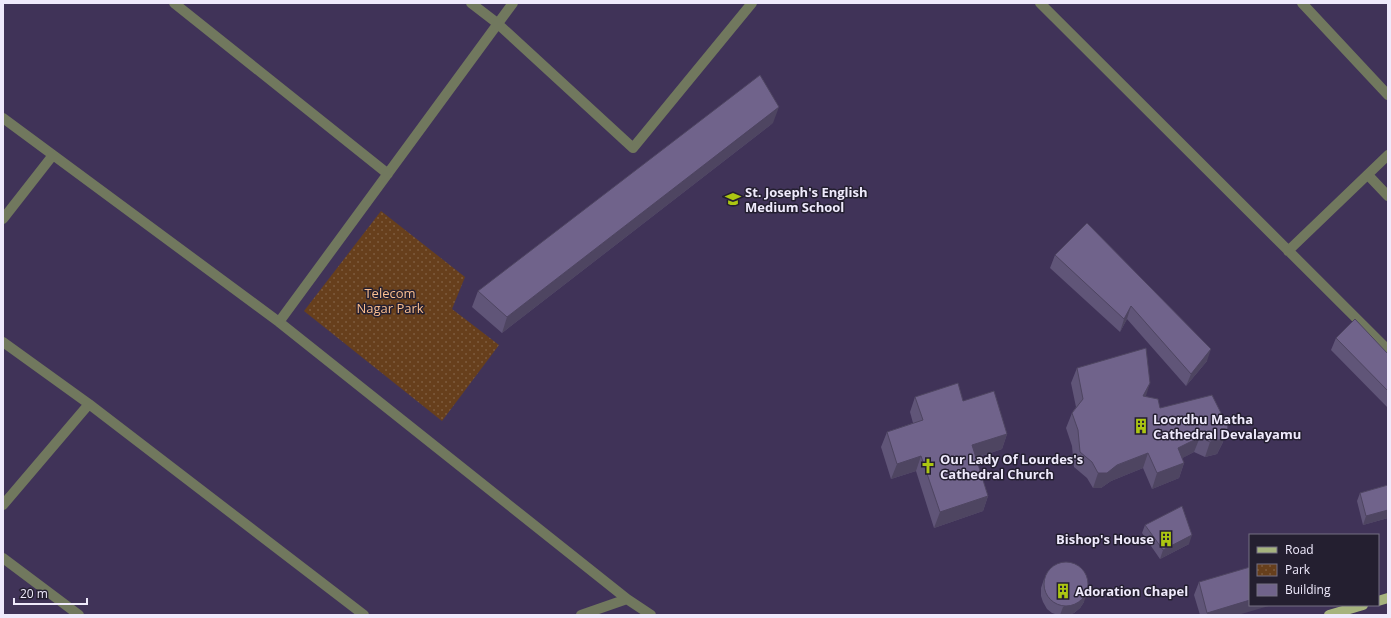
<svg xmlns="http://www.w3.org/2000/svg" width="1391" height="618" font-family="'Open Sans',sans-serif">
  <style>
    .park { fill: url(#park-dots) }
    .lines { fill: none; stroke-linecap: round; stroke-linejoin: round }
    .minor { stroke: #71785e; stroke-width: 10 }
    .primary { stroke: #a6b37e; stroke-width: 10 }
    .wall { fill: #605578 }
    .shaded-wall { fill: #4e4561 }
    .building { fill: #70638b; stroke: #4e4561 }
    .labels { text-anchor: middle; stroke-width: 3; stroke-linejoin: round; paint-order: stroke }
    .poi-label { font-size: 13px; font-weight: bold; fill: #efeafc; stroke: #241f30; text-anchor: start }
    .park-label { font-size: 13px; fill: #fabe8f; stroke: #241f30 }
  </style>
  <defs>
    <pattern id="park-dots" width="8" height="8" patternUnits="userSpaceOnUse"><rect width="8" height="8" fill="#673f1c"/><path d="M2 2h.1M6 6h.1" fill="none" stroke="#7d5b3e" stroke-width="1.8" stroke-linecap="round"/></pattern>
  </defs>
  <rect width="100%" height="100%" fill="#403358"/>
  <!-- park -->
  <path class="park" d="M381,211L465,277L452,309L499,345L442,421L304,311Z"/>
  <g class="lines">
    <!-- minor -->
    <path class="minor" d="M174,3L388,174
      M471,3L497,23L633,148L752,3
      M1040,3L1388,350
      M1302,3L1388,95
      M3,118L279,322L627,599L651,615
      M1368,175L1388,196
      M3,219L53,155
      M1288,251L1388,155
      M279,322L513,3
      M3,342L89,404L364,615
      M3,505L89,404
      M3,558L79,615
      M581,615L627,599"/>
    <!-- primary -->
    <path class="primary" d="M1378,601L1388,598
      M1329,615L1363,605"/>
  </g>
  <!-- wall -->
  <path class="wall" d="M773,123L502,333L472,307L478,291Z
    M1087,223L1207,361L1186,386L1127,319L1120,332L1050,268L1055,255Z
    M1336,338L1388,354V408L1331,350Z
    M1077,368L1145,397L1160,408L1223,442L1217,454L1205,457L1194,452L1182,458L1184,463L1179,478L1152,489L1143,468L1111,481L1101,488H1093L1087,478L1074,467L1072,446L1066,428L1072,413L1076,407L1071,383Z
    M915,397L963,401L1007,434L1002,449L976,458L988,496L983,511L934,528L916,471L891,479L881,447L887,432L913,423L910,412Z
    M1388,485V518L1363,525L1357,501L1360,493Z
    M1145,525L1189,544L1160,559L1142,533Z
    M1044,579L1084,602L1080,608L1074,613L1068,615H1058L1052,613L1047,609L1043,602L1041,596V588Z
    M1199,582L1238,615H1200L1194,595Z"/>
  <!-- shaded-wall -->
  <path class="shaded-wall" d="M779,107L773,123L502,333L507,317Z
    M1131,306L1127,319L1120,332L1124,319Z
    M1211,349L1207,361L1186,386L1191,374Z
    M1150,383L1145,399L1143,396Z
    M1228,427L1223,442L1217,454L1205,457L1210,442Z
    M1007,434L1002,449L966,461L972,445Z
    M1200,437L1194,452L1173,463L1178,448Z
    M1148,453L1143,468L1111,481L1101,488H1093L1098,473Z
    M921,456L916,471L891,479L897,464Z
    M1184,463L1179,478L1152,489L1157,473Z
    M988,496L983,511L934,528L940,512Z
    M1388,510V518L1363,525L1366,516Z
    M1192,535L1189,544L1160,559L1163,550Z
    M1087,593L1084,602L1080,608L1074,613L1068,615H1060L1063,607Z
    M1250,600V605H1272L1238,615H1207V613Z"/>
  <!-- building -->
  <path class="building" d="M760,75L779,107L507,317L478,291Z
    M1087,223L1211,349L1191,374L1131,306L1124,319L1055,255Z
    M1355,319L1388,354V391L1336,338Z
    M1146,348L1150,383L1143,396L1158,399L1160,408L1212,395L1228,427L1222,439L1210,442L1200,437L1178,448L1184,463L1157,473L1148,453L1117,465L1107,473H1098L1092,462L1080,452L1078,430L1072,413L1083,399L1077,368Z
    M958,383L963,401L994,391L1007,434L972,445L988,496L940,512L921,456L897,464L887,432L923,420L915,397Z
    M1388,485V510L1366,516L1360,493Z
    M1182,506L1192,535L1163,550L1145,525Z
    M1044 584a22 22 0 1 1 44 0a22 22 0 1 1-44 0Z
    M1250,567V600L1207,613L1199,582Z"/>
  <!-- icons -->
  <defs>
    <symbol id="school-bare" viewBox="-9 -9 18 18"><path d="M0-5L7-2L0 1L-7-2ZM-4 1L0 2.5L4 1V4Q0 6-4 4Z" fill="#acc612" stroke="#241f30" stroke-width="2.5" paint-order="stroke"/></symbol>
    <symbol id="building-bare" viewBox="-9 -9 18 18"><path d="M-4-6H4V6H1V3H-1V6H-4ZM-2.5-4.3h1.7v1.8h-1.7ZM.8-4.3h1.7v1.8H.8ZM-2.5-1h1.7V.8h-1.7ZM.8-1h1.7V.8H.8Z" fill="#acc612" stroke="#241f30" stroke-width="2.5" paint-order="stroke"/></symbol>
    <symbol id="church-bare" viewBox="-9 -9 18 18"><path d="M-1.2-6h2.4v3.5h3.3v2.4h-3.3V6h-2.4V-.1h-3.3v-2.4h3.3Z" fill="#acc612" stroke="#241f30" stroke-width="2.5" paint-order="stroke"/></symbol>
  </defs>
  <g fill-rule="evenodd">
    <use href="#school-bare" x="722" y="188" width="22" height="22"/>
    <use href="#building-bare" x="1130" y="415" width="22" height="22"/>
    <use href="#church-bare" x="917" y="455" width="22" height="22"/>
    <use href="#building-bare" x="1155" y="528" width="22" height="22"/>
    <use href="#building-bare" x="1052" y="580" width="22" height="22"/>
  </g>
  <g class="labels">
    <!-- poi labels -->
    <g class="poi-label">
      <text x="745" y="197">St. Joseph's English<tspan x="745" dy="15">Medium School</tspan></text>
      <text x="1153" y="424">Loordhu Matha<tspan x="1153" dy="15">Cathedral Devalayamu</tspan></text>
      <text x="940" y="464">Our Lady Of Lourdes's<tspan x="940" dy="15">Cathedral Church</tspan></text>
      <text x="1154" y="544" text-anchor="end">Bishop's House</text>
      <text x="1075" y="596">Adoration Chapel</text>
    </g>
    <!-- park labels -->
    <g class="park-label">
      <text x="390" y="298">Telecom<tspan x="390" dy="15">Nagar Park</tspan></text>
    </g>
  </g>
  <!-- border -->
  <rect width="1391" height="618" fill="none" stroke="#efeafc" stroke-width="8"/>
  <!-- legend -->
  <rect x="1249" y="534" width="130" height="72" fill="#241f30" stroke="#757082"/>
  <rect x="1257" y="547" width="20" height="6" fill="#a6b37e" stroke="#757082"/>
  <text x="1285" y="554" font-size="12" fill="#efeafc">Road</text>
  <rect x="1257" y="564" width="20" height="12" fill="url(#park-dots)" stroke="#757082"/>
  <text x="1285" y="574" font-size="12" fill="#efeafc">Park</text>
  <rect x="1257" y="584" width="20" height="12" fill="#70638b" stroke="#757082"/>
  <text x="1285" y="594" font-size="12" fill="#efeafc">Building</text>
  <!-- scale -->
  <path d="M14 598v6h73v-6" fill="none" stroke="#efeafc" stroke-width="2"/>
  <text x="20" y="598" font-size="12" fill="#efeafc" stroke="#241f30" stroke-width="3" paint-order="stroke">20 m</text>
</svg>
